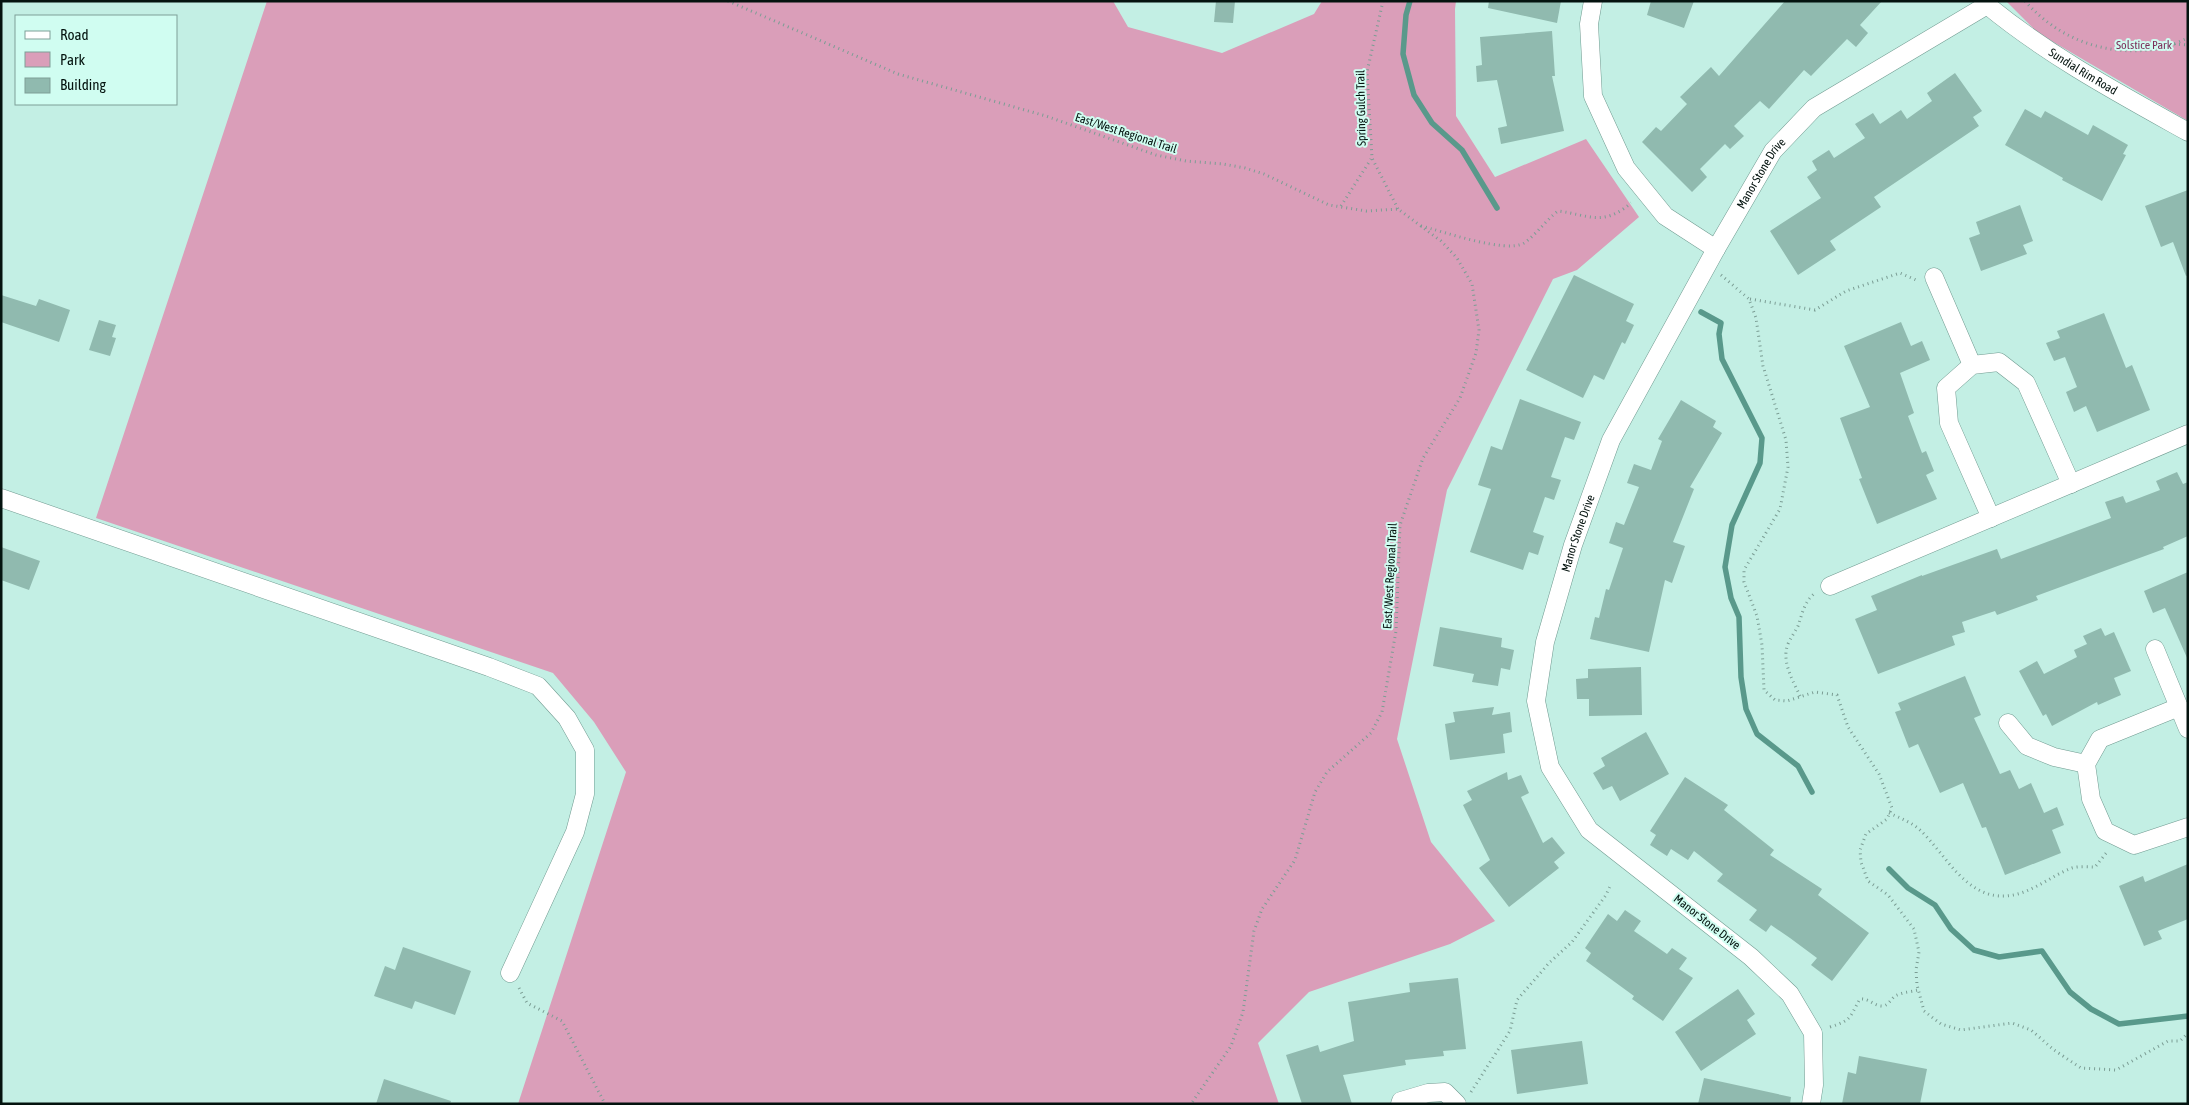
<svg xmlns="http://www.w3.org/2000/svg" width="2189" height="1105" font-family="'Asap Condensed',sans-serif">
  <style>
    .green { fill: #da9eb9 }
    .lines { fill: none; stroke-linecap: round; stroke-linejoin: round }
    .stream { stroke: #59998b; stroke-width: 5.5 }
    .building { fill: #90baaf }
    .minor-casing { stroke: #719b91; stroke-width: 19 }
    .path { stroke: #7b9d94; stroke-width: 3; stroke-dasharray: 1 4; stroke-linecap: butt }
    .minor { stroke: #fff; stroke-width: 18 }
    .labels { text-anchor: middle; stroke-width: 4; stroke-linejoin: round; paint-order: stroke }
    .park-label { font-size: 12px; fill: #7c2f59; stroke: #d0fdf1 }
    .street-label { font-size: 12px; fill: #04130f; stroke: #d0fdf1 }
  </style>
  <rect width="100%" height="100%" fill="#c3efe4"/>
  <!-- green -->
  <path class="green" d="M267,1H1113L1128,27L1222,53L1314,14L1322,1H1456L1455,9L1456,116L1495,177L1586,139L1639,217L1577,270L1553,279L1447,490L1397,739L1431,842L1495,921L1450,944L1309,992L1258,1043L1279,1104H518L626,772L594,722L553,673L96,518Z
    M2006,1H2188V121L2038,33Z"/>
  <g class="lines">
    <!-- stream -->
    <path class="stream" d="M1410,1L1406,15L1403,54L1414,95L1432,123L1462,150L1497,208
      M1701,312L1721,323L1719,334L1722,359L1762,438L1760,463L1732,525L1725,567L1731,598L1739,617L1741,677L1746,709L1757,734L1798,766L1812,792
      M1889,869L1908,888L1935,905L1951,929L1974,950L1999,957L2042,951L2070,992L2091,1009L2119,1024L2188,1016"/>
  </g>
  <!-- building -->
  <path class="building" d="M1216,1H1235L1233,23L1214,22Z
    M1489,1H1561L1557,23L1488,8Z
    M1651,1H1694L1684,28L1647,15Z
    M1785,1H1882L1860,25L1868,33L1856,47L1847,39L1811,76L1804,70L1769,109L1760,101L1734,126L1744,136L1730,149L1725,144L1700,169L1707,177L1692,192L1642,142L1656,127L1661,131L1687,104L1680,97L1711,67L1719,76Z
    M1552,31L1555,76H1552L1564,131L1501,144L1498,128L1507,126L1497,80L1477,82L1476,66L1482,65L1480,37Z
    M1955,73L1982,111L1973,117L1979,126L1874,197L1881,207L1830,241L1836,250L1798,275L1770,231L1821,198L1807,177L1817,170L1812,161L1829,150L1834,158L1865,138L1855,124L1873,113L1880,124L1901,110L1907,119L1932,101L1927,93Z
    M2025,109L2041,118L2045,111L2088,135L2093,125L2128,145L2123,154L2126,155L2102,201L2062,180L2063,178L2005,145Z
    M2188,190V275L2186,276L2173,242L2161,247L2145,206Z
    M2020,205L2033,241L2023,245L2027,254L1981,271L1969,238L1980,234L1976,222Z
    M1574,275L1634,304L1626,321L1634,325L1625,344L1622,342L1604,380L1594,375L1583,398L1526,370Z
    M1,295L36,306L39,299L70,310L59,342L1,322Z
    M2104,313L2126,368L2132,365L2150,410L2097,432L2086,406L2074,412L2066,392L2077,387L2065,357L2054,361L2046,343L2060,338L2057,331Z
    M99,320L116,325L112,337L116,338L110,356L89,350Z
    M1901,322L1911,346L1922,341L1930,360L1900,373L1914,413L1908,416L1922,453L1926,451L1934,471L1926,475L1937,499L1877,524L1859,479L1862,478L1840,418L1870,407L1844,346Z
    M1520,399L1581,422L1574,440L1565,437L1551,477L1561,480L1554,500L1545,497L1533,532L1544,536L1538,555L1529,552L1523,570L1470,552L1491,489L1478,485L1491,446L1502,450Z
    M1681,400L1716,421L1713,427L1722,433L1690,487L1694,489L1673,542L1685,546L1672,583L1665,580L1649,652L1590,639L1595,617L1599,618L1606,589L1609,590L1623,548L1609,543L1616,522L1624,525L1639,487L1627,483L1634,464L1651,470L1662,441L1658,439Z
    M2177,472L2183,484L2188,482V536L2163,547L2164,549L2036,596L2038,600L1997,615L1995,611L1962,622L1965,632L1952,636L1955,645L1878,674L1855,619L1877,610L1871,596L1922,575V576L1997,549L2001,559L2111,518L2105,502L2123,496L2126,503L2160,490L2156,481Z
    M1,547L40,561L29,590L1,580Z
    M2188,572V660L2165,608L2153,613L2144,591Z
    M1440,627L1502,638L1501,647L1514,650L1510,670L1501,668L1498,686L1472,682L1474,674L1433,666Z
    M2101,628L2105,636L2114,632L2131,671L2114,678L2121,695L2098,705L2097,702L2052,726L2046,714L2043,716L2019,671L2037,661L2044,674L2077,657L2074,650L2087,644L2083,636Z
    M1641,667L1642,715L1589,716V699H1577L1576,679L1588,678V669Z
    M1965,676L1981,715L1974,718L2000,774L2010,770L2019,789L2031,783L2044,813L2057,807L2064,825L2052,830L2061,853L2005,875L1986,827L1982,828L1963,783L1940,793L1918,744L1909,748L1895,712L1901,710L1898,703Z
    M1494,707L1492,715L1510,712L1512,732L1503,734L1505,753L1450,760L1445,724L1455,722L1453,712Z
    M1646,732L1669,774L1620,801L1612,786L1603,790L1593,773L1605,766L1601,758Z
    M1507,772L1508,780L1521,775L1529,793L1521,797L1543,843L1552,837L1565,853L1554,862L1559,868L1509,907L1479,868L1490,860L1463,805L1472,800L1467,791Z
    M1685,777L1728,805L1724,810L1774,850L1770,855L1822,889L1818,895L1869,933L1832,981L1811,965L1817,958L1790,938L1771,925L1766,932L1749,920L1757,910L1717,881L1723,874L1694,851L1688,860L1671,849L1667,856L1650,845L1656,835L1650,831Z
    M2188,864V919L2158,931L2162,939L2144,946L2119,886L2143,876L2145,882Z
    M1625,910L1641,921L1634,931L1667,954L1672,948L1687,958L1679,969L1693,978L1663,1021L1632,999L1634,996L1586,961L1591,953L1585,948L1608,914L1617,921Z
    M403,947L471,971L455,1015L415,1001L412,1009L374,996L385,966L395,970Z
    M1458,978L1466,1049L1443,1051L1444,1056L1405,1060L1406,1065L1343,1075L1352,1104H1302L1286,1055L1318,1045L1320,1052L1354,1041L1348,1002L1410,992L1409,983Z
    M1738,989L1755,1014L1747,1020L1756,1034L1701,1071L1675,1032Z
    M1582,1041L1588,1084L1517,1094L1511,1050Z
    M1859,1056L1927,1069L1920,1104H1842L1848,1072L1856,1074Z
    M1704,1078L1791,1097L1790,1104H1698Z
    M384,1079L451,1101L450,1104H376Z"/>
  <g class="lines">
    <defs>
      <g id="minor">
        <path d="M1593,1L1589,24L1593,96L1626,168L1665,216L1716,249"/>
        <path id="s1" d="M1986,1L1987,5C2049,56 2118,93 2188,132"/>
        <path d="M1934,277L1972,365"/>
        <path d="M1,498L489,667L538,686L567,718L585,750V794L575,832L510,973"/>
        <path d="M1991,518L1949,423L1946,388L1972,365L1999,362L2026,383L2071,484"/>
        <path d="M1830,586L2188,434"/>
        <path d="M2155,649L2188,729"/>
        <path d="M2179,707L2100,739L2086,764L2091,799L2105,831L2134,845L2188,827"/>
        <path d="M2008,723L2027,746L2054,757L2086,764"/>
        <path d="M1400,1104L1401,1101L1428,1093L1445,1092L1457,1104"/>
        <path id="s2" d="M1811,1104L1814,1085L1813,1033L1790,994L1751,957L1589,830L1550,767L1536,701L1545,642L1573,545L1611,440L1716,249L1773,151L1814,108L1987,5"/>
      </g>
    </defs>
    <!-- minor casing -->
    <use href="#minor" class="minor-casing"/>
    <!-- path -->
    <path class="path" d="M728,1L898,74L1046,116L1156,155L1186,161L1223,164L1245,168L1264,174L1329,205L1366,211L1398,209L1441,241L1457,258L1472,284L1479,330L1476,353L1460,398L1423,458L1400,525L1396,631L1382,712L1371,733L1327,772L1315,792L1295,860L1262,909L1254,931L1243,1012L1231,1046L1191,1104
      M1383,1L1367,72L1372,158L1398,209
      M2025,1C2060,41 2110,58 2163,48C2171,46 2180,41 2188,38
      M2174,44L2188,45
      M1341,206L1371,159
      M1421,226C1442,231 1506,254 1524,243C1537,234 1545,221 1558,211C1589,215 1603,227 1631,203
      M1721,275L1749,299L1756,318L1763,366L1786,440L1788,467L1780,509L1744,570V582L1757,616L1762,645L1764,690L1775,700L1787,701L1815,692L1837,695L1848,727L1879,774L1892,808L1887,819L1866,834L1860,850L1861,862L1868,881L1888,895L1914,929L1919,952L1916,970L1917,985L1924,1011L1941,1024L1961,1030L2012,1023L2031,1030L2054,1050L2081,1068L2116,1070L2168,1041H2180L2188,1033
      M1750,299L1815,310L1846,291L1900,273L1916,280
      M1800,696C1793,681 1781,661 1788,644C1791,637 1795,632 1798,626C1802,615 1804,602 1814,594
      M1889,813C1900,818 1911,822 1920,830C1945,853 1965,898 2005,896C2030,895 2050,876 2072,868C2079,866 2088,867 2095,867L2107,852
      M519,988L527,1003L562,1021L605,1104
      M1830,1027C1852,1020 1849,1018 1860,999C1869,998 1874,1006 1882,1006C1888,1006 1891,999 1895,996C1902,992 1911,992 1918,990
      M1471,1092L1510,1031L1517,1000L1549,963L1572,942L1606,895L1611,884"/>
    <!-- minor -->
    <use href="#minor" class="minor"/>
  </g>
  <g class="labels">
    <!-- park labels -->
    <g class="park-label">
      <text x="2144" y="49">Solstice Park</text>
    </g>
    <!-- street labels -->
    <g class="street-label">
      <text dy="4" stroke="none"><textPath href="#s1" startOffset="121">Sundial Rim Road</textPath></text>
      <text transform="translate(1361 108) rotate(-91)" y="4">Spring Gulch Trail</text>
      <text transform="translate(1126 133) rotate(18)" y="4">East/West Regional Trail</text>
      <text dy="4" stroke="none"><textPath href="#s2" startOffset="1096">Manor Stone Drive</textPath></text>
      <text dy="4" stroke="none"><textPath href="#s2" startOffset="691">Manor Stone Drive</textPath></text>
      <text transform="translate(1390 576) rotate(-87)" y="4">East/West Regional Trail</text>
      <text transform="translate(1707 922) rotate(38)" y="4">Manor Stone Drive</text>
    </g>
  </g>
  <!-- border -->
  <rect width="2189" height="1105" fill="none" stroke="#04130f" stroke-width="5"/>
  <!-- legend -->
  <rect x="15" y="15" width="162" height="90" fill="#d0fdf1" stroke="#7e9f97"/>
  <rect x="25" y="31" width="25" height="8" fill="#ffffff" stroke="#7e9f97"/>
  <text x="60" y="40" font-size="15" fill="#04130f">Road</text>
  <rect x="25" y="52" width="25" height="15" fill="#da9eb9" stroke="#7e9f97"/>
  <text x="60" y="65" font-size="15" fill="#04130f">Park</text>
  <rect x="25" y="78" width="25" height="15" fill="#90baaf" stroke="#7e9f97"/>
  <text x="60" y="90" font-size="15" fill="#04130f">Building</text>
</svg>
